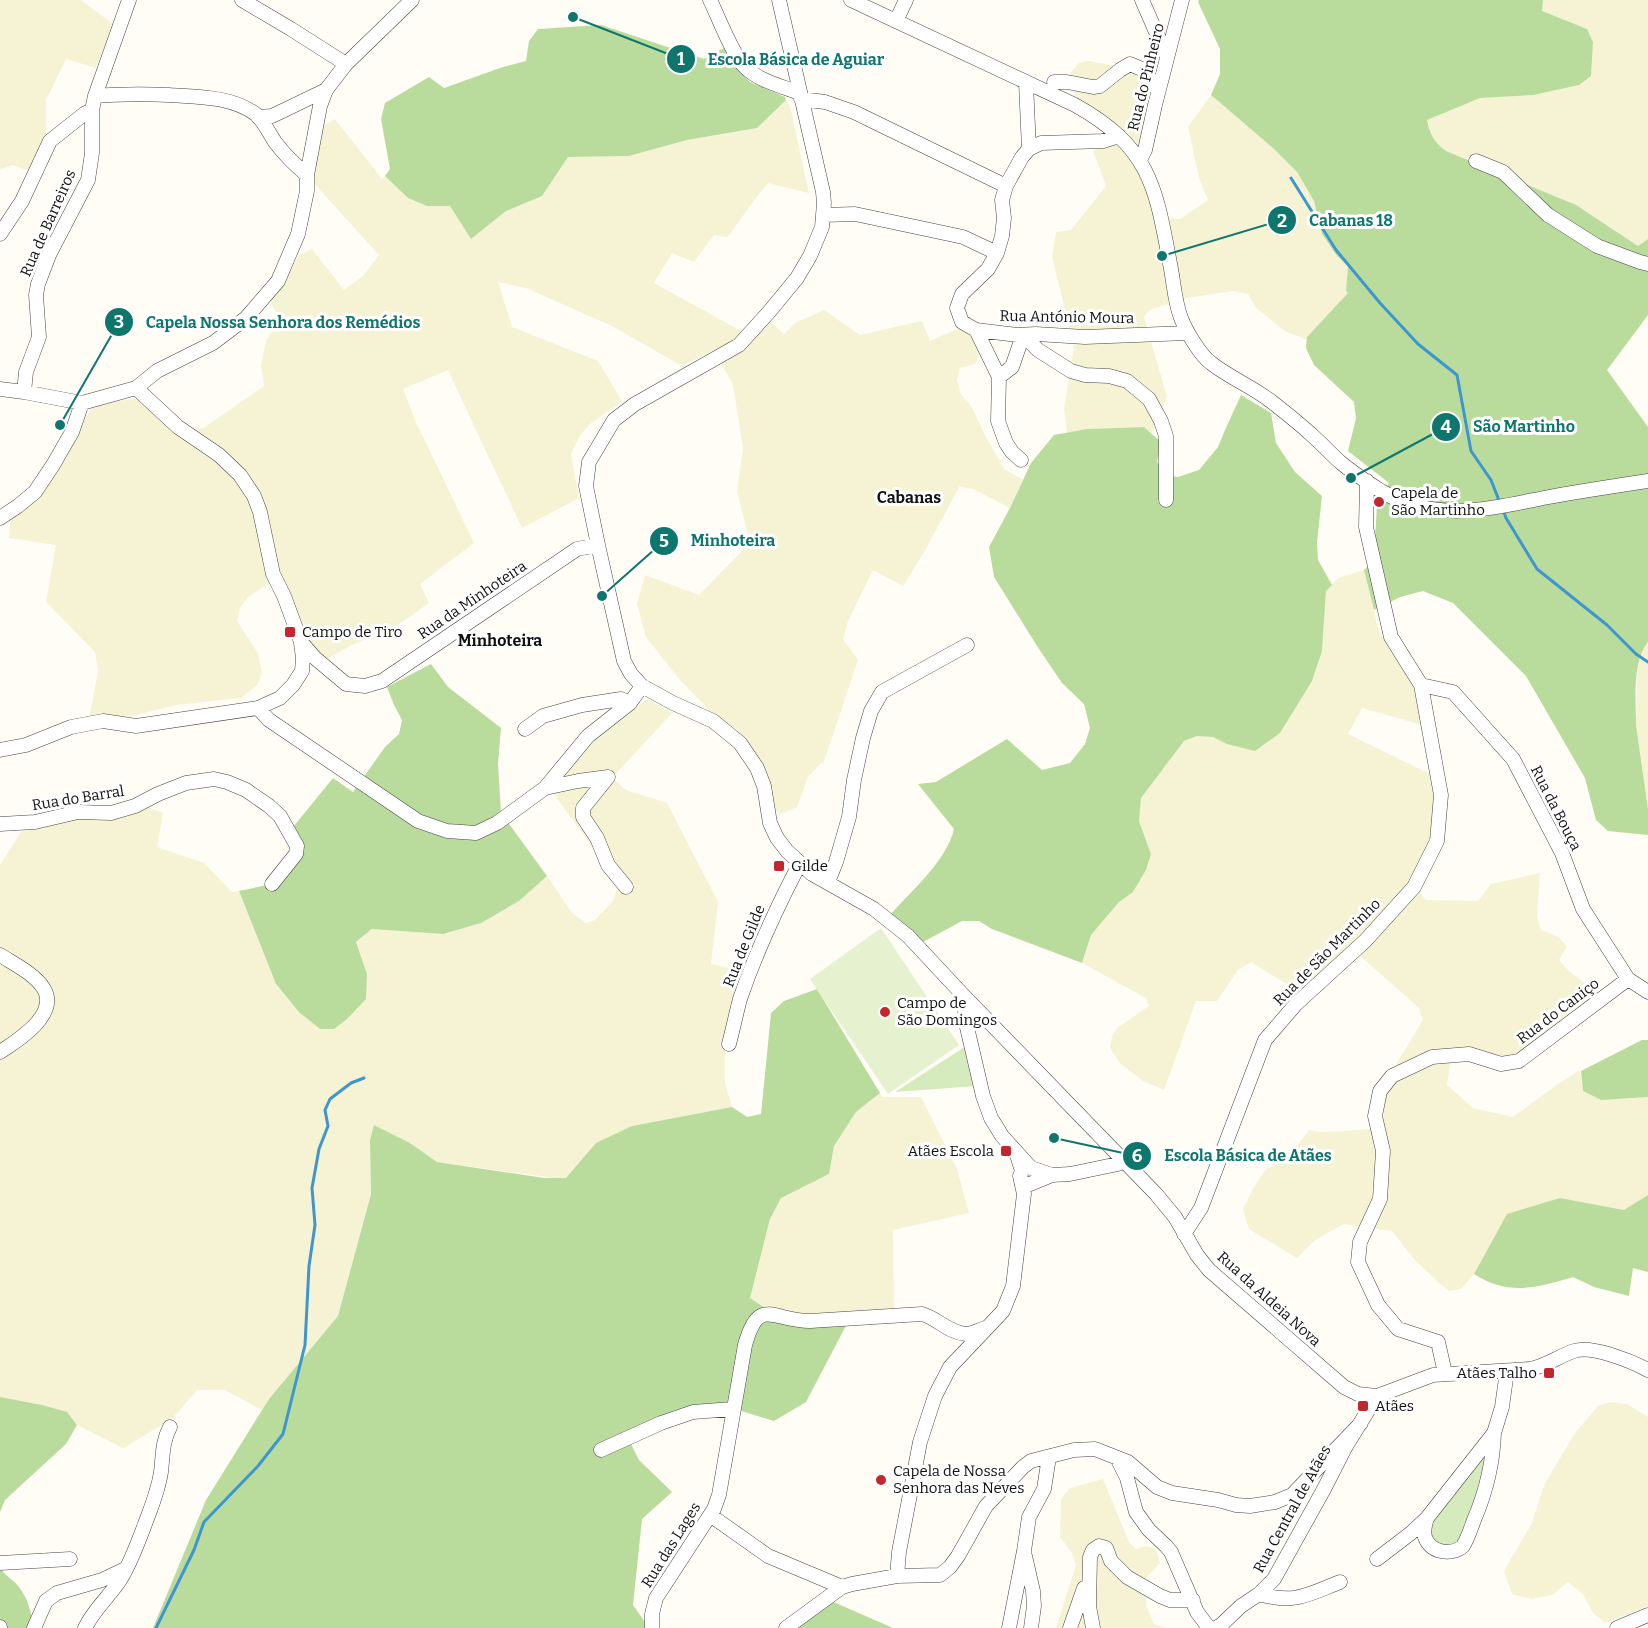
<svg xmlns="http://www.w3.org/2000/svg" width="1648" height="1628" font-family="Bitter,serif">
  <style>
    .farmland { fill: #f6f3d4 }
    .green { fill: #d5ebbd }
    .forest { fill: #b9dc9c }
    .pitch { fill: #e6f2cf }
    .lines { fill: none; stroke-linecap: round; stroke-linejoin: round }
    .stream { stroke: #3f96cf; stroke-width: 3 }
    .minor-casing { stroke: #444; stroke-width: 15 }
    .minor { stroke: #fff; stroke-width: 14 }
    .poi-dot { fill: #c4262e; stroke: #fff; stroke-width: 2 }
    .labels { text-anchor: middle; stroke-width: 6; stroke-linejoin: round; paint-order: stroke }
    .street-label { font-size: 15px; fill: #111; stroke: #fff }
    .poi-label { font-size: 15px; fill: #111; stroke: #fff; text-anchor: start }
    .neighbourhood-label { font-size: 16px; font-weight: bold; fill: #111; stroke: #fff }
    .leader { fill: none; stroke: #0f766e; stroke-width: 2 }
    .callout-dot { fill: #0f766e; stroke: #fff; stroke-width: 2 }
    .mark-label { font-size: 18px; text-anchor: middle; font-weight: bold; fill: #fff }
    .callout-label { font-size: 16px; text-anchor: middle; font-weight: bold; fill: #0f766e; stroke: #fff; stroke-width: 6; stroke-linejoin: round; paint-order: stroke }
  </style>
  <rect width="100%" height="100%" fill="#fffdf5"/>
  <!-- farmland -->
  <path class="farmland" d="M0,0H81L113,24L96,68L66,59L46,100V134L29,171L13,165L0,169Z
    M1543,0H1648V239L1638,246L1575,205L1446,151L1435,143L1430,133L1427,119L1480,98L1533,95Z
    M1089,61L1126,68L1144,75L1152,82L1147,111L1143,176L1154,217L1180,219L1208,200L1199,178L1188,127L1211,95L1273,148L1297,172L1314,201L1322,234L1337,256L1348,266L1346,291L1348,293L1308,336L1307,340L1285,331L1256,308L1248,294L1233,291L1187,298L1149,310L1144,317L1167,397L1152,433L1144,427L1087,429L1067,433L1064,409L1074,347L1052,257L1056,232L1071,230L1106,186L1093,151L1115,140L1078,102L1067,77L1079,63Z
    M786,100L790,106L809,193L768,183L752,203L728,237L714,235L694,262L672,253L654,283L743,332L756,337L771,322L784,334L795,323L824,310L860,335L922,321L930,341L964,326L982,349L975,364L960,368L957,380L961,394L971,406L986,437L1005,470L1023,479L1010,508L973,489L959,487L926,549L903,586L873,570L848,621L843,639L858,660L823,764L821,763L808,777L797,807L778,815L755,755L737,729L716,717L679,679L646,637L637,604L645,575L699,595L750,543L737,491L743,449L733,385L714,350L682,366L612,326L526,288L498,282L512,327L598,361L622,401L590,424L580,435L571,454L579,498L522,528L448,370L403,389L415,420L474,543L420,584L429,603L401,623L352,645L326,659L310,649L282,585L269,584L249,596L240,608L237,621L258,653L262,673L257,685L241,698L176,705L132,716L89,718L98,672L95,652L46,602L56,545L9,538L11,513L34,500L91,409L99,404L139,398L180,433L205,427L264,386L261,365L266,340L280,322L270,300L286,279L299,255L312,249L344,290L363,276L379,255L311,180L323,126L335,119L382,179L385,176L408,198L427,206L450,205L471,239L506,211L542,196L568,157L629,156L687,140L757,128Z
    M1364,570L1379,632L1399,658L1418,687L1426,726L1362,708L1348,734L1434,776L1436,808L1433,836L1422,861L1409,881L1426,900L1478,901L1491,884L1540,873L1537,917L1541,930L1558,937L1567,946L1559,960L1568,970L1587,985L1594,995L1527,1050L1508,1060L1452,1050L1447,1085L1473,1108L1513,1117L1555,1086L1580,1070L1583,1091L1601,1100L1648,1097V1195L1624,1210L1560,1198L1508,1214L1474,1274L1461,1289L1449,1291L1439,1283L1413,1258L1392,1231L1344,1224L1315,1240L1297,1258L1249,1229L1243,1209L1254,1187L1266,1169L1285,1161L1309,1130L1321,1132L1344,1131L1383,1128L1385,1096L1395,1066L1423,1020L1419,1008L1350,947L1298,991L1251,962L1238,970L1217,1001H1196L1164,1090L1143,1081L1120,1063L1110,1048L1112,1036L1117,1028L1149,1006L1146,998L1082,963L1091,935L1119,902L1133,892L1146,870L1151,854L1139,821L1141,798L1153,781L1184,741L1197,736L1213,737L1227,744L1312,681L1322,651L1326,591L1338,578Z
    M1648,642V809L1636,725L1637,666L1643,648Z
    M647,699L672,713L612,778L626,790L667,803L718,902L711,964L738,970L725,1045V1083L732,1107L632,1126L566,1178H555L437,1162L410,1143L374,1125L370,1140L371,1194L338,1316L269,1399L262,1410L225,1390H197L172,1419L123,1448L77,1425L67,1412L42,1405L0,1397V865L21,832L57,816L144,806L163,813L157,847L204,863L232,892L239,891L276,984L299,1012L367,974L356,942L373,929L443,934L480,923L519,901L547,876L572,913L586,923L595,920L613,901L619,883L550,789L586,744Z
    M880,1093L882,1097H921L957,1169L969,1213L893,1230L894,1310L850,1318L776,1315L750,1298L770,1219L781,1198L829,1174L834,1146L856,1112Z
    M1610,1402L1627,1404L1648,1417V1606L1605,1623L1593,1613L1583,1594L1568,1582L1552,1595L1531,1599L1512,1594L1504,1571L1532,1523L1545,1483L1575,1433L1598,1406Z
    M1103,1479L1129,1542L1136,1549L1146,1546L1156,1549L1160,1563L1146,1578V1606L1154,1624L1166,1628H1056L1076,1565L1072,1553L1060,1537L1061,1499L1070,1488Z"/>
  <!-- green -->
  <path class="green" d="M966,1046L976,1086L895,1092Z
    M1486,1454C1481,1477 1476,1500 1467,1521C1464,1527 1463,1534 1460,1539C1449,1555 1427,1542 1432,1524Z"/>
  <!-- forest -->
  <path class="forest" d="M1199,0H1543L1542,11L1587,29L1593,42L1591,76L1579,85L1533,95L1480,98L1427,120C1430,135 1434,142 1446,151L1576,205L1638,246L1648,239V315L1607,370L1648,427V642C1632,661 1636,701 1636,725L1648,809V835L1608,831L1596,820L1585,778L1526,676L1453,603L1423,591L1400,597L1374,610L1364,570L1374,561L1377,503L1389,483L1348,451L1356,418L1354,402L1314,365L1306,348L1307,337L1348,293L1346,291L1348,266L1337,256L1322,234L1314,201L1297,172L1273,148L1211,95L1220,74V49L1198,2Z
    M601,25L704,59L724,48L733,65L750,82L785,97L786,100L757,128L687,140L629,156L568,157L542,196L506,211L471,239L450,206H427L408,198L385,176L390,169L381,119L385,103L429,77L444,88L503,67L526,61L529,41L538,29Z
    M1241,395L1271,413L1276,443L1295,472L1322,496L1317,542L1318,560L1332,585L1326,591L1322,651L1312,681L1280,733L1255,751L1227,744L1213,737L1197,736L1184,741L1141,798L1139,821L1151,854L1146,870L1133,892L1119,902L1091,935L1082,963L992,929L979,921H962L923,942L890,915C912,890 946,862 954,829L918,784L936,782L1007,739L1042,770L1070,763L1085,744L1090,728L1084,704L1062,683L1039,649L994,577L989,547L1010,508L1031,463L1054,435L1087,429L1144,427L1161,442L1157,462L1169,476L1178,477L1199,470L1218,447L1225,430Z
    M431,664L448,687L501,728L498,764L501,813L547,876L519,901L481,923L443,934L372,929L356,942L367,974L366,999L347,1019L334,1029H320L299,1012L276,984L239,891L277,883L301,852L289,832L333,778L353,792L385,747L399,734L402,720L394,705L387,687Z
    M817,989L880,1093L856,1112L834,1146L829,1174L781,1198L770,1219L750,1298L776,1315L850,1318L806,1402L774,1421L725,1406L628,1438L639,1460L672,1492L642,1519L633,1605L649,1628H153L206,1500L269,1399L338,1316L371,1194L370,1140L374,1125L410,1143L437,1162L544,1178H566L596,1143L632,1126L732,1107L747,1117L761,1114L771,1013L784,1001Z
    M1642,1040H1648V1097L1601,1100L1583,1091L1581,1071Z
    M1648,1195V1272L1633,1268L1629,1296L1594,1287L1573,1277C1537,1288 1508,1296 1474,1274L1507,1214L1560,1198L1624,1210Z
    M0,1397L42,1405L67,1412L77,1425L66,1444L5,1500L0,1512Z
    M0,1566C4,1576 13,1579 19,1587C29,1600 31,1613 34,1628H0Z
    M829,1600L893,1628H790Z"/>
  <!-- pitch -->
  <path class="pitch" d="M881,928L959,1045L888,1094L810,979Z"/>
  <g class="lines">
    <!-- stream -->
    <path class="stream" d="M1291,178L1336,250L1380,303L1418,344L1457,375L1471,451L1491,480L1500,503
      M1503,509L1506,518L1537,569L1607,625L1636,654L1648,662
      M156,1628L194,1550L204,1522L258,1466L283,1434L305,1345L309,1266L315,1225L312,1188L319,1149L328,1126L325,1110L330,1099L351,1083L364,1078"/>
    <defs>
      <path id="minor" d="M242,0L291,29L346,64
        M710,0C718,16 733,56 745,67C759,81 781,86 799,93
        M779,0L823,192L824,203L822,227L810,256L797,278L769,312L739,345L635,404L614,420L589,462L586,486L598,545L624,661L631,674L642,686L673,703L713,721L740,743L757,768L764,786L770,823L777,838L787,851L812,874L874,909L908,936L964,996L1156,1194L1175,1217L1197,1255L1209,1270L1344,1387L1358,1394L1377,1396L1433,1375L1530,1369C1546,1366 1559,1356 1574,1351C1592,1345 1631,1361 1648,1370
        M851,0L1075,105C1152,148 1156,189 1171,269C1174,285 1175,303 1181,318C1186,331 1200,355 1211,363C1230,378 1253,387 1272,402C1286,413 1301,425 1314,437C1323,445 1331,454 1340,462C1353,473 1367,482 1381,491C1435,524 1492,508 1549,497C1582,491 1615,486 1648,481
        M1142,0L1167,57
        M896,21L906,0
        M1054,82H1067L1093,87L1100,86L1120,70L1130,64L1144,70L1158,91
        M1026,83L1029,149
        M95,96C120,94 144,94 169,95C198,97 232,96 257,115C264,122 269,133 275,142C284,154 295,165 307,175
        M801,99L825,102L854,112L1006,186
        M258,117L272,116L326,90
        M1119,136L1103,141L1041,143L1029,149L1022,157L1006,186L1002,200L1004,218L1002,236L997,253L988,269L962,294L957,308L962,322L976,330L1018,335L1036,334L1085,337L1187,333
        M1140,160L1145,150L1155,105L1182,0
        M1476,161L1503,172L1548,215L1597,246L1640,262L1648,264
        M824,215L855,214L963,237L997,253
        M0,234L22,201L50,141L84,114L92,110
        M976,330L999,377L998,421L1006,443L1012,452L1021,460
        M1023,335L1038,350L1071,371L1085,375L1109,376L1127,381L1149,399L1161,421L1166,436V500
        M999,377L1012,367L1023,335
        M136,388L178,427L219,455L240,475L254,496L260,512L273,574L284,596L301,642L315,658L346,684L365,686L382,681L577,549L598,545
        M0,389L24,392L82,403L136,388L157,371L213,343L246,318L278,281L298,234L307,191V175L320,106L326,90L346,64L412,0
        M24,392L26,372L39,337L36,295L38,284L49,255L88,180L92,153V110L95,96L129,0
        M0,518L18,506L35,492L53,465L72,432L82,403
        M1421,685L1453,692L1513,759L1562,853L1583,909L1628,979L1648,992
        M258,708L269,720L418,821L447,831L476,833L497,823L545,788L588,736L630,703L642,686
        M525,729L543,716L582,705L621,699L630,703
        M0,750L26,745L71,727L103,721L136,726L258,708L280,698L293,685L302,671L303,658L301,643
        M545,788L578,781L608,777L583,808V817L597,838L608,865L626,887
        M0,824L35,822L78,812L111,813L135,806L158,794L186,783L214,779L227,782L246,790L269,806L280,816L297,846L296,854L272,884
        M828,882L836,862L849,817L854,780L863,738L871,711L882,692L967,645
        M0,955C14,964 35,974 44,989C59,1015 17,1041 0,1052
        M964,996L966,1023L983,1096L991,1118L1002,1136L1031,1168L1052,1175
        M729,1044C733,1029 736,1014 740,999C756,952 777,907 800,863
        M1022,1181L1026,1184H1030L1052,1175L1070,1174L1118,1164L1123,1159
        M1184,1234L1201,1208L1265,1040L1296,1004L1365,941L1414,887L1437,841L1441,795L1421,685L1391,637L1366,527L1367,481
        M1445,1373L1438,1342L1398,1329L1378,1305L1358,1262L1360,1242L1380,1199L1383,1151L1375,1116L1380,1091L1392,1076L1432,1057L1469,1054L1501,1064L1519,1061L1628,979
        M601,1450L661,1423L693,1412L733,1409
        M1117,1458L1127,1478L1136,1512L1149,1530L1166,1546L1171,1552L1197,1612L1209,1628
        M710,1515L768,1556L842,1587
        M1427,1518C1425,1524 1423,1530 1425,1537C1430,1553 1452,1556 1463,1546C1468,1538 1471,1528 1474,1520C1486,1492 1493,1463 1494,1433
        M1025,1556L1033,1591L1034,1606L1031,1628
        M1377,1559L1411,1533L1427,1518L1494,1433L1502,1407L1507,1371
        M0,1563L70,1559
        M897,1576L899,1552L920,1442L935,1396L950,1367L1003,1311L1013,1286L1024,1194L1020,1176L1022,1171L1016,1152
        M1259,1594C1295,1604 1307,1595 1340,1582
        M0,1627V1628
        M34,1628L46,1601L57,1593L102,1580L125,1569
        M85,1628C94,1609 109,1597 120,1580C132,1561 140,1537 148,1516C153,1503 159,1486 161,1472C163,1456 162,1442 170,1427
        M652,1628V1614L656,1598L714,1509L719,1495L745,1345C759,1295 772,1321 810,1321L922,1314C937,1318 949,1333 966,1334C972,1334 979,1330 985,1328
        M786,1628L842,1587L852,1584L897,1576L940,1575L950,1567L958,1556L986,1506L1023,1467L1031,1461L1074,1450L1095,1449L1128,1462L1157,1487L1172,1493L1218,1500L1236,1505L1250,1506L1275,1502L1292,1495L1361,1423
        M1009,1628L1024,1551L1029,1517L1044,1489L1049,1457
        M1070,1628L1084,1588
        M1093,1628L1089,1606L1090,1557L1093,1550L1099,1546L1106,1548L1111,1561L1127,1577L1160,1596L1170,1600H1193
        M1216,1628L1221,1625L1241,1606L1259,1594L1274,1579L1324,1489L1346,1446L1377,1396
        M1617,1628L1648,1615"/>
    </defs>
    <!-- minor casing -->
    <use href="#minor" class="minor-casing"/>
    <!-- minor -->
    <use href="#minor" class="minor"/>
  </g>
  <!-- markers -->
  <g class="poi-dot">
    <circle cx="1379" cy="502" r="6"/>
    <rect x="284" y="626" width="12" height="12" rx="3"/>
    <rect x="773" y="860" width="12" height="12" rx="3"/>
    <circle cx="885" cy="1012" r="6"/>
    <rect x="1000" y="1145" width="12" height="12" rx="3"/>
    <rect x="1543" y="1367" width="12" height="12" rx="3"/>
    <rect x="1357" y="1400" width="12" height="12" rx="3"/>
    <circle cx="881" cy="1480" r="6"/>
  </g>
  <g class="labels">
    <!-- street labels -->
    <g class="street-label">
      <text transform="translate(1146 77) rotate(-76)" y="5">Rua do Pinheiro</text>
      <text transform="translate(48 223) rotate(-66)" y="5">Rua de Barreiros</text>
      <text transform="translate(1067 317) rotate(1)" y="5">Rua António Moura</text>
      <text transform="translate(472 600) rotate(-34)" y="5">Rua da Minhoteira</text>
      <text transform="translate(78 798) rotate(-9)" y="5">Rua do Barral</text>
      <text transform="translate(1556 808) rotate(63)" y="5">Rua da Bouça</text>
      <text transform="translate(744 946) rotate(-68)" y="5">Rua de Gilde</text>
      <text transform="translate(1327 952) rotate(-45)" y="5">Rua de São Martinho</text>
      <text transform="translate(1558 1011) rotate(-37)" y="5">Rua do Caniço</text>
      <text transform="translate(1269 1299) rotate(42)" y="5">Rua da Aldeia Nova</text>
      <text transform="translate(1292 1509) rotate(-61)" y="5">Rua Central de Atães</text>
      <text transform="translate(671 1545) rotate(-58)" y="5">Rua das Lages</text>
    </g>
    <!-- poi labels -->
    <g class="poi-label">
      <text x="1391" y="498">Capela de<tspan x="1391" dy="17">São Martinho</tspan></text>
      <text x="302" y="637">Campo de Tiro</text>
      <text x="791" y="871">Gilde</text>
      <text x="897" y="1008">Campo de<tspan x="897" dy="17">São Domingos</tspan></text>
      <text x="994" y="1156" text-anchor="end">Atães Escola</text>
      <text x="1537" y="1378" text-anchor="end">Atães Talho</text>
      <text x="1375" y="1411">Atães</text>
      <text x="893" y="1476">Capela de Nossa<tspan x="893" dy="17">Senhora das Neves</tspan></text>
    </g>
    <!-- neighbourhood labels -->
    <g class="neighbourhood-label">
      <text x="909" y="503">Cabanas</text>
      <text x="500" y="646">Minhoteira</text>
    </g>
  </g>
  <!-- callouts -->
  <path class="leader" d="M573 17L681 59M1162 256L1282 220M60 425L119 322M1351 478L1446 427M602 596L664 541M1054 1138L1137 1156"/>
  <g class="callout-dot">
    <circle cx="573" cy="17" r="6"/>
    <circle cx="1162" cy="256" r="6"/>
    <circle cx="60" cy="425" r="6"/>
    <circle cx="1351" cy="478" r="6"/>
    <circle cx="602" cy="596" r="6"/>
    <circle cx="1054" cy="1138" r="6"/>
    <circle cx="681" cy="59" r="15"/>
    <circle cx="1282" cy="220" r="15"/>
    <circle cx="119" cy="322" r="15"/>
    <circle cx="1446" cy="427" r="15"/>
    <circle cx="664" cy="541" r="15"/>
    <circle cx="1137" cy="1156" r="15"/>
  </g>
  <g class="mark-label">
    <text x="681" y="65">1</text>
    <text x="1282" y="227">2</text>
    <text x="119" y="328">3</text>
    <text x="1446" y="433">4</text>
    <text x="664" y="547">5</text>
    <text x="1137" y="1162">6</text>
  </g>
  <g class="callout-label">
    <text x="796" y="65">Escola Básica de Aguiar</text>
    <text x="1351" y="226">Cabanas 18</text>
    <text x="283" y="328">Capela Nossa Senhora dos Remédios</text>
    <text x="1524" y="432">São Martinho</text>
    <text x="733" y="546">Minhoteira</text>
    <text x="1248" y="1161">Escola Básica de Atães</text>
  </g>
</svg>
